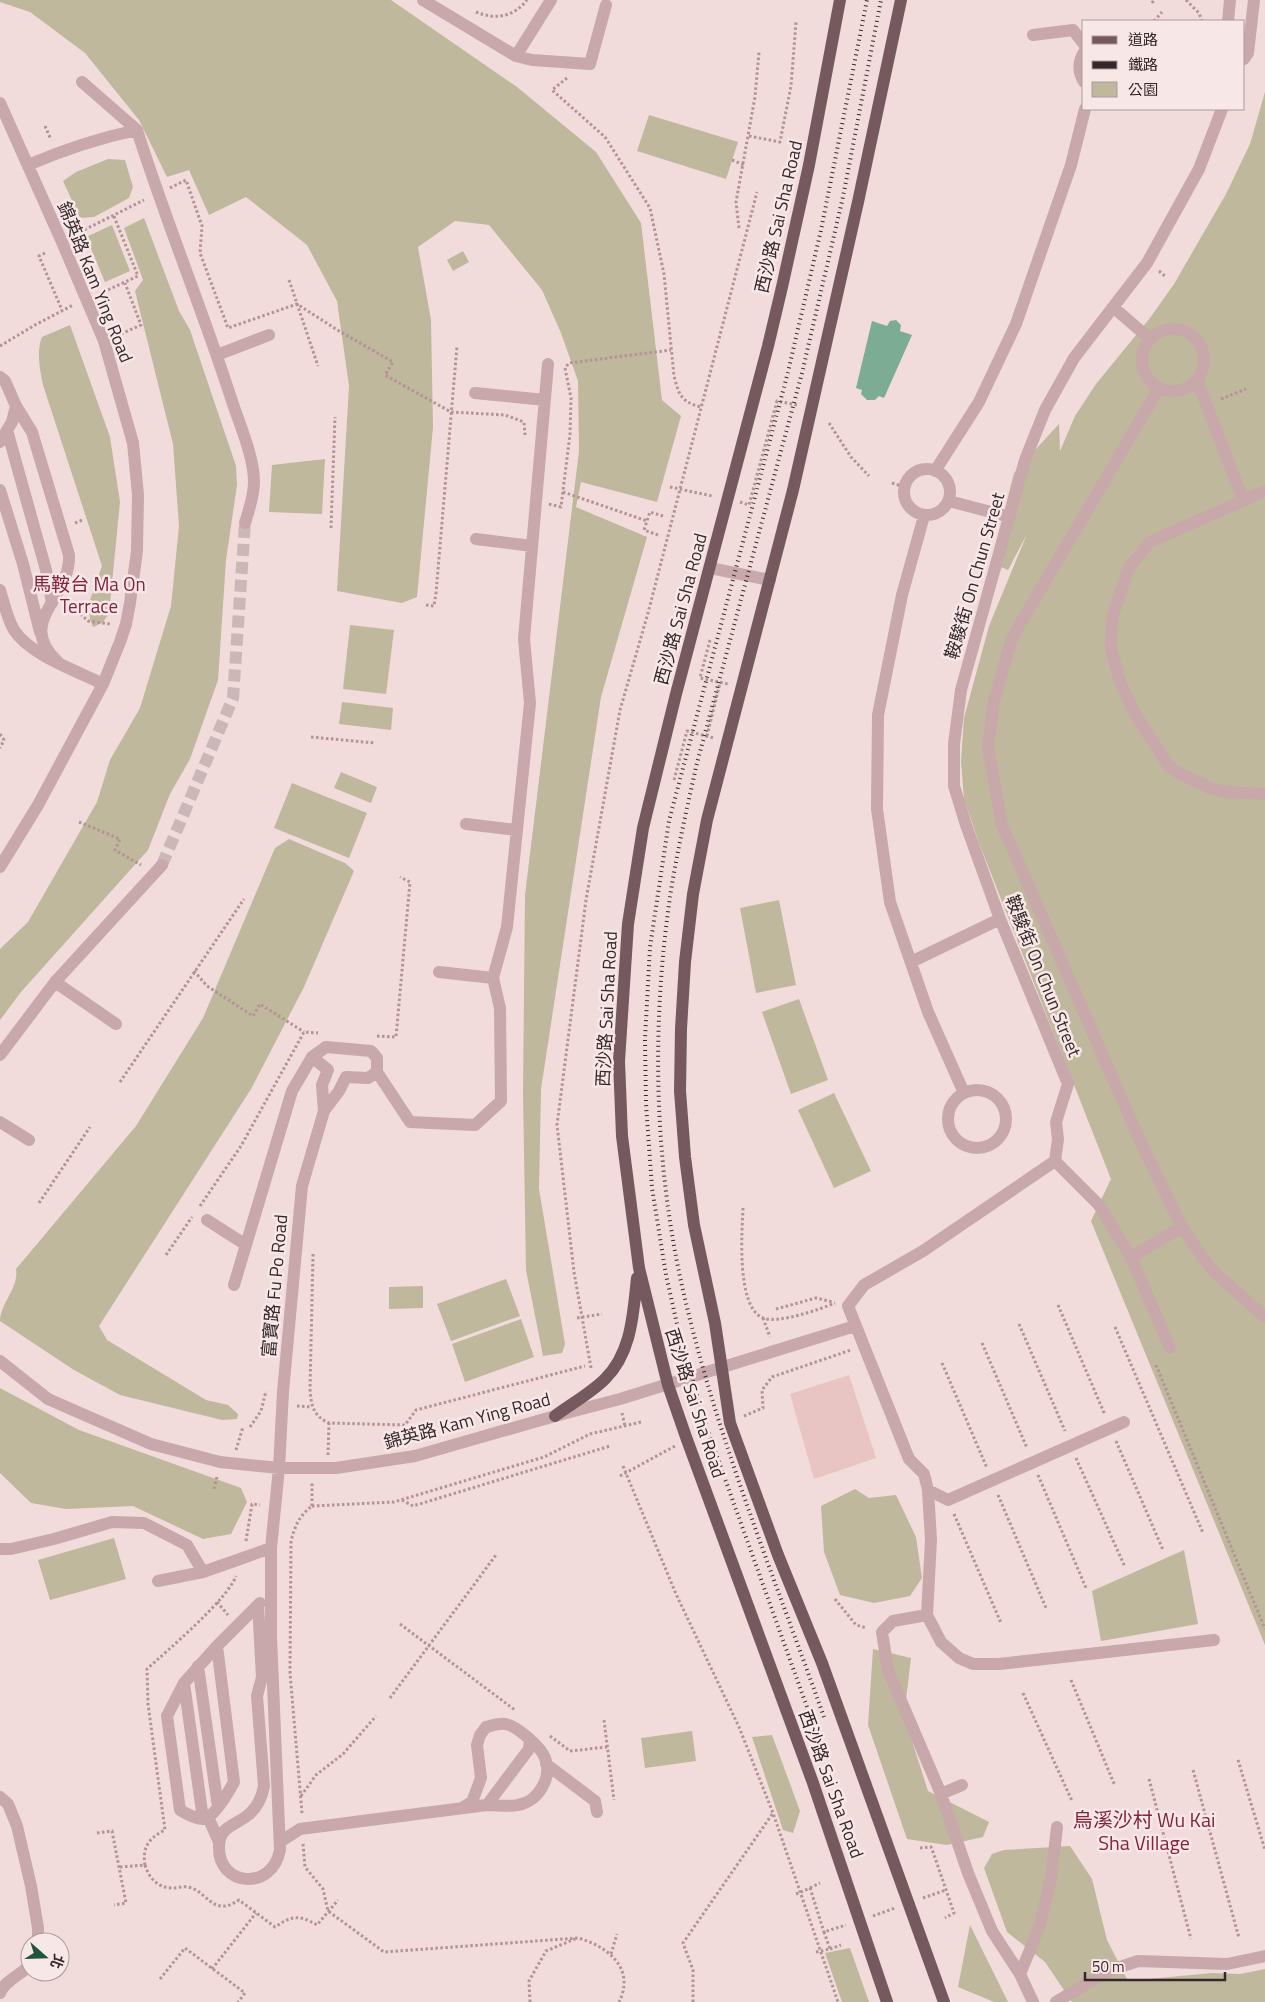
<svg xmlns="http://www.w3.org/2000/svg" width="1265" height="2002" font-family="'Titillium Web','Noto Sans TC',sans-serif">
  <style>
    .green { fill: #bfb89c }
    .plaza { fill: #e8c4c3 }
    .water { fill: #7cac94 }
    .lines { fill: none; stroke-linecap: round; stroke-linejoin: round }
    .minor-tunnel { stroke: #cbb7b8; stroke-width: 12; stroke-dasharray: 12 6; stroke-linecap: butt }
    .path { stroke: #b49296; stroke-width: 3; stroke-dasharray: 2.5 2.5; stroke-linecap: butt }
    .minor { stroke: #c8a8aa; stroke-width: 12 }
    .major { stroke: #76595f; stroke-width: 12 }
    .rail { stroke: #35282b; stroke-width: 4; stroke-dasharray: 1 4; stroke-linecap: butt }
    .labels { text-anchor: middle; stroke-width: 5; stroke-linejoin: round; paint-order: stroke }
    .street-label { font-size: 18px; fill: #35282b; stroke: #f8e7e7 }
    .neighbourhood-label { font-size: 19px; fill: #812440; stroke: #f8e7e7 }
    .quarter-label { font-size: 20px; fill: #812440; stroke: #f8e7e7 }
  </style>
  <rect width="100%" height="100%" fill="#f1dbdb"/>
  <!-- green -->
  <path class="green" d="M0,0H391L517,87L596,152L641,223L662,400L681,416L657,502L581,482L576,507L647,537L601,697L541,1089L539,1189L565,1344L562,1353L543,1356L526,1270L523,1093L525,895L579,451L578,381L561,333L542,290L489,225L455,221L418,247L431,320L433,427L417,597L402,603L337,591L349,386L337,301L307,245L246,197L209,215L189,170L167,177L139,120L85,53L30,12L0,2Z
    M1265,92V1645L1091,1221L1111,1179L979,843L964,799L961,761L964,718L989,626L1027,534L1008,570L991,563L1014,473L1059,424L1060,451L1075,416L1096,384L1150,318L1174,284L1226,194L1250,144Z
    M649,115L738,142L726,179L637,151Z
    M108,159L125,160L133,187L129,198L94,217L80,218L63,181L76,172Z
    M144,218L179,311L190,330L236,466L237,485L226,560L218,680L190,759L170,794L148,850L21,992L0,1020V949L28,922L97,802L110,760L140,708L171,606L179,526L173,444L135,291L143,280L124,228Z
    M112,225L130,271L105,282L86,237Z
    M463,251L469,262L453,271L447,260Z
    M70,325L110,437L120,502L109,614L102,623L93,627L90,619L89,603L102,566L43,385C40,370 36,352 42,337Z
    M325,459L322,514L269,512L272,465Z
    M350,625L394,630L386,694L343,689Z
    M342,702L393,708L391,730L339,724Z
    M341,772L377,787L371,803L334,788Z
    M292,783L367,813L349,858L274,828Z
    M289,839L345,863L354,871L304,987L251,1089L99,1326L107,1340L206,1400L228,1405L238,1414L237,1419L222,1420L120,1395L74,1370L0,1321C1,1302 19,1288 16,1269L136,1126L203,1018L275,848Z
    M779,900L796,985L756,993L740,908Z
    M799,999L828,1080L791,1094L762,1012Z
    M834,1093L871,1171L834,1188L798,1110Z
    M506,1279L520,1316L451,1341L437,1304Z
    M423,1286V1308L389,1309V1287Z
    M521,1319L534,1357L465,1382L452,1344Z
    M0,1388L79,1430L241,1488L247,1502L231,1534L203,1539L133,1506L66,1509L31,1503L0,1473Z
    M855,1489L869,1498L896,1495L916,1537L922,1578L910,1596L874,1603L840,1595L824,1552L821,1506Z
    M114,1538L126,1579L50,1600L38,1560Z
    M1184,1550L1198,1624L1101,1641L1092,1591Z
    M873,1649L911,1658L904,1716L928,1791L989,1822L983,1837L947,1845L907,1839L868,1725Z
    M692,1731L696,1761L645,1768L641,1738Z
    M772,1735L800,1811L793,1833L783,1830L752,1737Z
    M1070,1846L1092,1879L1107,1940L1128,1981L1212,1973L1240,1974L1265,1969V2002H1072L1045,1962L1007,1932L984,1868L992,1854L1004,1850Z
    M970,1925L1008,2002H994L958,1987Z
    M850,1948L869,2002H842L825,1953Z"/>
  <!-- plaza -->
  <path class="plaza" d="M849,1375L876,1458L814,1479L790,1394Z"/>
  <!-- water -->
  <path class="water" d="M896,320L901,325L900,331L912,335L884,398L879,396L875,400H867L861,394L862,390L856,388L872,321L887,326L890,321Z"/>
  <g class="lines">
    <!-- minor-tunnel -->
    <path class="minor-tunnel" d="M162,865L233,698L245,523"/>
    <!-- path -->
    <path class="path" d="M1186,0L1199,13L1202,21
      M1152,3L1154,0
      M476,12C495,20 514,17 527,0
      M1154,21L1162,12
      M567,78L552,90L605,137L650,208L664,274L674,376C679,395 681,402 701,407
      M45,126L51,140
      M749,136L780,142L791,86L796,22
      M732,160L744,165
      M170,188L186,180L202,226L200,253L228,328L297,304L339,331L393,362L385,375L451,412L505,415L524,422L525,435
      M739,228L736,202L755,97L759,52
      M80,232L144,200
      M45,253L39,256L62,310
      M1159,271L1166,277
      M289,280L318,366
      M99,294L138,276L113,214
      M121,334L141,325L125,283
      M0,346L35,325L73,305
      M1221,399L1246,389
      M829,423L851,457L869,476
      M892,483L905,487
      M670,487L712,496
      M563,492L647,521
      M740,502L749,505L777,401L797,405
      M549,504L561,507L570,434L571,398L565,368L569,363L671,350
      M75,523L82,520
      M331,528L335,417
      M658,535L644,530L650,512L663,516
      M426,605L434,606L436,593L457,346
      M73,607L88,621L110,624
      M710,640L700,678L728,684
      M0,734L4,740L0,748
      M707,736L720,683
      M311,737L375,743
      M674,780L687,731L714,738
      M79,822L120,839L115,850L141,865
      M194,971L207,986L253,1016L260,1004L304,1032
      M377,1036L396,1037L410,882L400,877
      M120,1082L244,899
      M39,1203L90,1127
      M200,1206L241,1146L304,1032L318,1033
      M743,1208C742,1231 736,1307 763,1318C778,1324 821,1309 835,1303
      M313,1254L310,1389C311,1405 313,1416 329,1423L405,1425L416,1410L585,1366
      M166,1255L192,1217
      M1058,1305L1105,1415
      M776,1309L816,1298L833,1302
      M577,1318L602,1314
      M763,1318L770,1337
      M1019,1324L1065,1431
      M1115,1327L1203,1533
      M982,1343L1027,1448
      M942,1363L987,1468
      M1156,1365L1265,1629
      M591,1368L574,1272L557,1125L586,900L620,710L648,613L757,192
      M297,1406L312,1407
      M622,1413L625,1426
      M744,1416L763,1408L762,1390L772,1377L851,1350
      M250,1427L261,1411L266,1391
      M1116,1441L1163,1550
      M236,1450L243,1427
      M328,1455L329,1423
      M1076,1458L1125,1567
      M623,1466L676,1594L739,1727L773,1813L838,2002
      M1038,1475L1086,1588
      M620,1476L675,1446
      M214,1489L217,1477
      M998,1495L1046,1608
      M402,1500L413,1506L610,1446
      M312,1506L394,1502L544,1457L590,1434L641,1422
      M312,1506V1483
      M954,1514L1001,1623
      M246,1541L252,1504L260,1505
      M835,1599L856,1625L867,1628
      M217,1602L228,1615
      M400,1624L515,1710
      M1071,1680L1115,1786
      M1023,1693L1072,1801
      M390,1698L496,1555
      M604,1720L614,1800
      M550,1736L570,1751L607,1747
      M1238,1760L1265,1850
      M1193,1770L1239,1938
      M1149,1779L1191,1939
      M301,1796L316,1775L343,1754L376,1716
      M302,1813L290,1673L291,1541C295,1526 299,1516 312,1506
      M97,1833L112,1831L126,1903L114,1905
      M303,1844L305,1867L323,1889L328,1911L384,1952L578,1938C607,1946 636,1968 619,2002
      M920,1848L931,1847L933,1852L954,1913L945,1918
      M145,1865C149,1878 158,1888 172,1888C177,1888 183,1886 188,1887C208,1891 212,1918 239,1900L275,1927C292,1916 298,1914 317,1925L338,1900
      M120,1867L145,1865C142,1847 149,1838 165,1830L148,1704L147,1669C168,1650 228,1599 236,1576
      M810,1888L820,1883
      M796,1894L810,1888L824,1932
      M923,1898L946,1890
      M873,1916L895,1908
      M830,1949L841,1945
      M816,1952L830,1949L824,1932L846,1925
      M611,1954L617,1934
      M212,1969L256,1913
      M160,1979L185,1948L245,1993L238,2002
      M530,2002L529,1981L546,1951L575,1939
      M693,2002V1970L683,1943L773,1813"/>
    <!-- minor -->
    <path class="minor" d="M423,0L516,56L532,60L590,64L606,5
      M1228,21L1230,0
      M1033,35L1073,30L1084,44
      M1084,52C1078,62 1078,72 1084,82
      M516,56L551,0
      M1244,59L1248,53L1254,0
      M82,82L137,130
      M0,103L62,242L104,341L133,443L138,495L137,551L130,603L126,624L120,642L103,684L38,805L0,867
      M28,165C63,150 99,138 137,130C165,219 201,306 230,395C238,421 254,455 254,482C254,496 249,510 245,523
      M1113,307L1150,339
      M1142 360a31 31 0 1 1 62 0a31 31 0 1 1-62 0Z
      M217,355L269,335
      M0,377L5,381L16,406L32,432L69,555C71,599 14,621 58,662
      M1197,380L1243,500
      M1159,388L1012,638L994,700L988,748L1002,825L1141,1143L1182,1227L1201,1255L1213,1271L1265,1317
      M475,393L545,400
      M7,430L46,570L52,603
      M0,442L12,422L16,406
      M904 492a23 23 0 1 1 46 0a23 23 0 1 1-46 0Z
      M935,471L979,402L1016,324L1071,165L1085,109
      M0,490L23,564L40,632
      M1265,491L1150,542L1128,569L1112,619L1111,649L1120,682L1135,714L1168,765L1179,773L1210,788L1225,792L1265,794
      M949,501L1010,517
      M924,516L902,595L878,715L877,809L890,902L928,1012L964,1093
      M476,539L532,546
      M710,568L770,580
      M0,590C4,603 7,618 14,630C30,655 77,671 103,684
      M466,824L517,830
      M911,962L1000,919
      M439,972L493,978
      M55,982L116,1024
      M0,1055L55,982L162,865
      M377,1072L410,1122L475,1125L501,1101L500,1008L493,978L507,927L530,703L524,639L548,364
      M948 1119a29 29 0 1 1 58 0a29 29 0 1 1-58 0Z
      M0,1122L29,1140
      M1055,1161L1099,1205L1131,1257L1170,1348
      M207,1220L246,1245
      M1131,1257L1182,1227
      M234,1285L292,1091L312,1057
      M0,1361L48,1399L151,1444L220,1462L279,1468H336L415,1456L555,1416L620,1399L855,1326
      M928,1490L948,1500L1124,1422
      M0,1549H11L54,1539L112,1522L144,1523L187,1545L203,1572
      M158,1581L203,1572L271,1548
      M258,1605L262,1677L257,1696L264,1786C262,1797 257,1808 248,1815C235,1826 219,1826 219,1847C218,1886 272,1892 280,1850L271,1637V1548L279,1468L283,1392L302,1186L324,1111L322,1085L328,1070L312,1057L326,1047L371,1051L377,1058V1072L368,1078L346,1077L339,1091L324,1111
      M927,1615L893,1621L882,1632L888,1670L941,1794L968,1873L992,1931L1020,1974L1033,2002
      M1214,1640L999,1664H973L959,1658L941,1642L927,1615L931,1540L928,1490L924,1474L909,1459L848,1306L864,1285L923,1251L1055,1161L1058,1139L1056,1122L1068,1084L1000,919L966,825L954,786V744L961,690L1025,460L1045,410L1074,358L1147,263L1199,169L1222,109
      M217,1646L234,1782C229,1791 214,1818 203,1819C195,1819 187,1814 180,1810L167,1716L184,1683L217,1646L260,1603
      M198,1666L218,1807
      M184,1683L203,1819
      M546,1764L595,1801L597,1812
      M941,1794L962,1785
      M0,1797L8,1804L17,1826L31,1886L38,1928V1942
      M462,1808L472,1802L481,1778L477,1745L480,1735L486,1727C491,1726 499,1723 505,1724C516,1725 541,1747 545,1758C553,1777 538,1802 518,1805C509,1807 497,1805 487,1805
      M208,1817L219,1842
      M280,1842L300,1829L487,1805L529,1749L530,1739
      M1020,1974L1039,1928L1051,1879L1057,1827
      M0,1993C5,1980 21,1975 30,1965
      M1056,2002L1108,1971L1138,1961L1227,1964L1265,1956"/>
    <!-- major -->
    <path class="major" d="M840,0L809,165L782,287L768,346L676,694L643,828L628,924L619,1061L622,1136L639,1268L668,1385L686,1437L813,1783L887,2002
      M901,0L858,202L793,490L707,820L693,894L685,962L681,1029L680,1091L685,1157L694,1225L715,1323L730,1423L778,1555L822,1663L944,2002
      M555,1416C571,1404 591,1393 605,1379C632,1352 633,1314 637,1278"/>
    <!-- rail -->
    <path class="rail" d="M824,1717C772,1571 711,1423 679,1272C653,1145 652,1011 672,884C679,843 688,803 697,763L802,373L843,197L881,0
      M812,1721L706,1426L679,1333L666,1275L652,1188L646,1104L645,1039L650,947L669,821L788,372L821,230L867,0"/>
  </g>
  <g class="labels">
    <!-- street labels -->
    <g class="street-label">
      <text transform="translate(779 217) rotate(-77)" y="6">西沙路 Sai Sha Road</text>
      <text transform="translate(95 282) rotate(68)" y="6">錦英路 Kam Ying Road</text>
      <text transform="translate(975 576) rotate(-74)" y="6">鞍駿街 On Chun Street</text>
      <text transform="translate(681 609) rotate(-75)" y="6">西沙路 Sai Sha Road</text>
      <text transform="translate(1043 976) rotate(68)" y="6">鞍駿街 On Chun Street</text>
      <text transform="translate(607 1009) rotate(-87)" y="6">西沙路 Sai Sha Road</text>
      <text transform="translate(275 1286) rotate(-85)" y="6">富寶路 Fu Po Road</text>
      <text transform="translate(695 1403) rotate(72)" y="6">西沙路 Sai Sha Road</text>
      <text transform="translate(467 1421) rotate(-15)" y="6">錦英路 Kam Ying Road</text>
      <text transform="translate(831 1784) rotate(70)" y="6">西沙路 Sai Sha Road</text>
    </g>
    <!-- neighbourhood labels -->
    <g class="neighbourhood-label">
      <text x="89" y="591">馬鞍台 Ma On<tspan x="89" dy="22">Terrace</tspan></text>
    </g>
    <!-- quarter labels -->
    <g class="quarter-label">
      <text x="1144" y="1827">烏溪沙村 Wu Kai<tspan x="1144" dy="23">Sha Village</tspan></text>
    </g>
  </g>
  <!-- legend -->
  <rect x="1082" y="20" width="162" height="90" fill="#f8e7e7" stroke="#aa9b9c"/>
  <rect x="1092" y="36" width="25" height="8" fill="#76595f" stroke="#aa9b9c"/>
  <text x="1128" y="45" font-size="15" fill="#35282b">道路</text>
  <rect x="1092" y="61" width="25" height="8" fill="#35282b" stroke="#aa9b9c"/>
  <text x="1128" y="70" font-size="15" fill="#35282b">鐵路</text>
  <rect x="1092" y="82" width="25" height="15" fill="#bfb89c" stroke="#aa9b9c"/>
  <text x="1128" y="95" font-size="15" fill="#35282b">公園</text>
  <!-- north arrow -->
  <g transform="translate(45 1957) rotate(110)"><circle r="24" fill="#f8e7e7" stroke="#aa9b9c"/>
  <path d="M0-4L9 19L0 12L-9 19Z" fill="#1f553b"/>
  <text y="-8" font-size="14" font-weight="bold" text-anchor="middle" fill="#35282b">北</text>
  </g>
  <!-- scale -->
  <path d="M1085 1972v8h140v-8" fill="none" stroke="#35282b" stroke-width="2.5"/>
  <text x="1092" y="1972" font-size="15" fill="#35282b" stroke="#f8e7e7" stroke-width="4" paint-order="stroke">50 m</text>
</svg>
